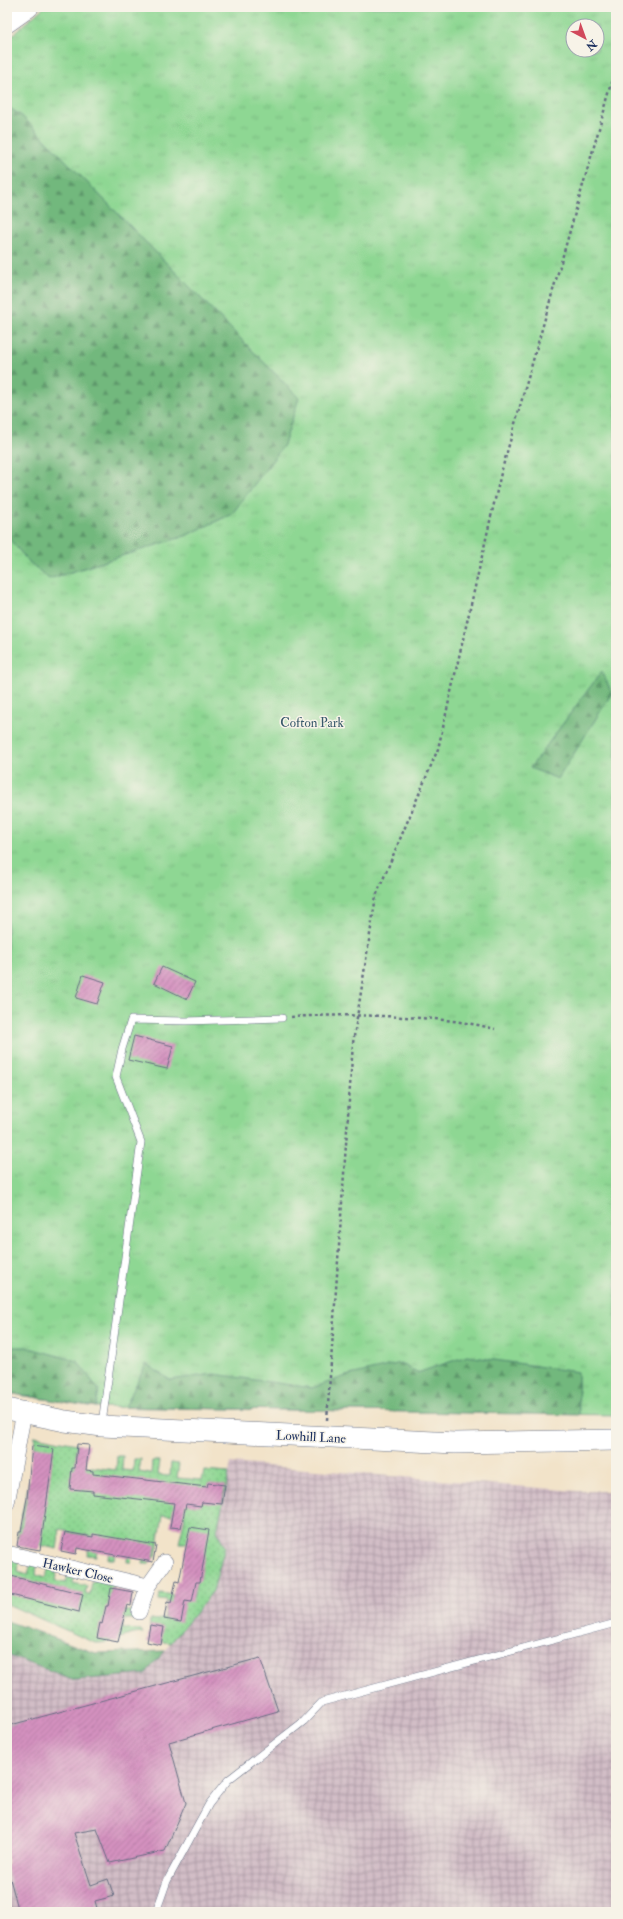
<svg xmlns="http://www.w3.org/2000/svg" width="623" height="1919" font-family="'IM FELL Double Pica',serif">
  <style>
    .industrial { fill: url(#industrial-grid) }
    .grass { fill: url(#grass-tufts); stroke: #548378; fill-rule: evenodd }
    .forest { fill: url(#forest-firs); stroke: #46746e }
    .garden { fill: url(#garden-dots); stroke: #548378 }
    .building { fill: url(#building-hatch) }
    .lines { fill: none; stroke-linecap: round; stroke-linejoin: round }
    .lane-casing { stroke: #666e83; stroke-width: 8 }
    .street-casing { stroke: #666e83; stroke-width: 16 }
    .secondary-casing { stroke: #666e83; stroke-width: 22 }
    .path { stroke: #666e83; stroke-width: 2.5; stroke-dasharray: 3 3; stroke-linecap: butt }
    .lane { stroke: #fff; stroke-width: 7 }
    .street { stroke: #fff; stroke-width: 15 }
    .secondary { stroke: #fff; stroke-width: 21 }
    .labels { text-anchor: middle; stroke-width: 3; stroke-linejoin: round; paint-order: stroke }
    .park-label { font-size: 13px; fill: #38596b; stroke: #f7f3e8 }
    .street-label { font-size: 13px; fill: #1b2f5e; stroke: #f7f3e8 }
  </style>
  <defs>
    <pattern id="industrial-grid" width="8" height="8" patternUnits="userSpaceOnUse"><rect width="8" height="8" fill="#d2bdc6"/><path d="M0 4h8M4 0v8" fill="none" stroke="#aa9aa4"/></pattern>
    <pattern id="grass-tufts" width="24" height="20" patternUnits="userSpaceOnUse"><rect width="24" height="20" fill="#8ed793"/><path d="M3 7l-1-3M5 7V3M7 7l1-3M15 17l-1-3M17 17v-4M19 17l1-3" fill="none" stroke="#7ab981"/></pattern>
    <pattern id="forest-firs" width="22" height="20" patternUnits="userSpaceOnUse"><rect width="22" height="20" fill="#72b87d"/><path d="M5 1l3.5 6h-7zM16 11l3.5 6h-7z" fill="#5d966a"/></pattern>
    <pattern id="garden-dots" width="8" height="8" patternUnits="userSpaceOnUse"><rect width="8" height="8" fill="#8ed793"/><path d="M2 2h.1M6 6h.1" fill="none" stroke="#7ab981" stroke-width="1.8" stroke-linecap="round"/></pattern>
    <pattern id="building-hatch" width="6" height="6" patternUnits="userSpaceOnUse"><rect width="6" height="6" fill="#d491bf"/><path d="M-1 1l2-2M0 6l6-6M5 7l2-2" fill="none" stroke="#ab779e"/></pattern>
  </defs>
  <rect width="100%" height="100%" fill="#f7f3e8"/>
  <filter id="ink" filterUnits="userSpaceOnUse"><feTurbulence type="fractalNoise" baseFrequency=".025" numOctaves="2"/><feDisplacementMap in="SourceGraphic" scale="8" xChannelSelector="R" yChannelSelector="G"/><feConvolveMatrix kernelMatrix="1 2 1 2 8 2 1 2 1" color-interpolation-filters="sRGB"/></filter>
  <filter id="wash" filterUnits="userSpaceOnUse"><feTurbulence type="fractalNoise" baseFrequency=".012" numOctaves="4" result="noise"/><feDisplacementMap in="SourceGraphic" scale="16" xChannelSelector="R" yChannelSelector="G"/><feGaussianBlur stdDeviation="0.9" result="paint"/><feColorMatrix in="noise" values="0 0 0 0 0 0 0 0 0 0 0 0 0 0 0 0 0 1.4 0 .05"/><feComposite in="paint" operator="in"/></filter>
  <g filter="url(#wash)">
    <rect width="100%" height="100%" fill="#f2e3c9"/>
    <!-- industrial -->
    <path class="industrial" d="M231,1463L577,1491H616V1912H7V1655L75,1680L145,1674L165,1651L213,1591L225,1547L217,1532Z"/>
    <!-- grass -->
    <path class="grass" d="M44,7H616V1415L96,1407L7,1393V40ZM573,26H597V50H573Z"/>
    <!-- forest -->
    <path class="forest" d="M7,106L23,117L299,398L284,445L232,514L185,536L49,579L28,561L7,536Z
      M602,671L612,693L558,779L530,768Z
      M7,1347H26L77,1361L99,1390L96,1407L7,1393Z
      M467,1356L578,1372L579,1415L125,1407L146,1364L170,1380L214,1374L312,1388L346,1376L401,1363L417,1373Z
      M7,1621L96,1653L165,1651L145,1674L75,1680L7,1655Z"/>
    <!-- garden -->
    <path class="garden" d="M35,1436L77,1444L76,1456L85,1457L84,1466L116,1470L117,1456H123L122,1470L133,1471L134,1459H141L139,1472L151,1474L152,1461H160L158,1475L170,1476L171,1463L179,1464L177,1478L202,1480L204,1471L229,1473L217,1531L225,1547L213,1591L171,1643L149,1640L150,1620L164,1619L167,1601L159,1600L160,1593L193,1598L206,1543H179L185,1517L163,1515L156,1556L148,1564H143L144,1557L132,1556L131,1562H127L128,1550L115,1552L114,1559H108L109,1548H97L96,1556L87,1555L91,1536L66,1532V1530L60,1529L57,1549L21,1541L17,1537L30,1477Z
      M13,1559L19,1562L18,1572L28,1575L31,1563L37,1565L36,1575L45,1578L49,1567L57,1569L55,1581L66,1583L69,1571L75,1572L73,1583L87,1586L85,1594H90L92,1583L96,1580L114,1582L111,1609L138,1612L140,1616L136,1619H123V1629L141,1630L143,1633C126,1633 113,1644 95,1643L7,1604V1584Z"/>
    <g id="blocks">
      <!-- building -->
      <path class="building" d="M162,967L195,982L187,999L154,983Z
        M83,975L105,982L97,1004L76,998Z
        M134,1036L173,1046L167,1069L128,1060Z
        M77,1444L89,1445L86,1470L93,1471V1474L207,1487L208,1483L225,1485L222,1504L202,1502L201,1506L186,1504L181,1528L170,1527L174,1503L93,1494V1491L70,1489L72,1468H75Z
        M32,1446L54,1449L40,1550L17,1546L19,1532H21L27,1498Z
        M190,1527L209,1530L200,1582H196L192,1602L185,1601L181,1622L164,1619L167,1602L171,1603L176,1581L179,1582Z
        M65,1532L93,1537V1534L156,1545L153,1562L77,1548L76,1554L61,1551Z
        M7,1575L83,1594L79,1612L7,1594Z
        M111,1588L133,1592L131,1606L127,1605L118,1642L97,1638L100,1623L102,1624L106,1606H108Z
        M150,1625L164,1627L161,1645L147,1642Z
        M260,1658L278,1711L169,1742L186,1803L165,1851L110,1863L97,1829L74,1833L91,1885L108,1879L114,1896L95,1901L98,1912H19L7,1868V1726Z"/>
    </g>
  </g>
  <g filter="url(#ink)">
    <use href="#blocks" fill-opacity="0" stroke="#666e83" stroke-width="1"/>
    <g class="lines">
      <defs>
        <path id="lane" d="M102,1423L141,1142L116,1077L122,1049L131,1020L186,1021L282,1018
          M156,1912L167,1881L209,1804L228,1780L304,1721L322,1702L616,1623"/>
        <path id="street" d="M7,1503L24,1412
          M7,1553L148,1586
          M139,1612L148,1586L165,1562"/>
        <path id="secondary" d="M7,22L28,7
          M7,1409L65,1421L102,1426L455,1443L616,1440"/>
      </defs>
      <!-- lane casing -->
      <use href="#lane" class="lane-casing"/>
      <!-- street casing -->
      <use href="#street" class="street-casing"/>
      <!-- secondary casing -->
      <use href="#secondary" class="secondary-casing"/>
      <!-- path -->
      <path class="path" d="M291,1017C321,1015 352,1015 383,1016C422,1018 457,1019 495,1029
        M327,1420L353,1043L376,896L438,749L501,473L616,69"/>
      <!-- lane -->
      <use href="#lane" class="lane"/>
      <!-- street -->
      <use href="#street" class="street"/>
      <!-- secondary -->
      <use href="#secondary" class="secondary"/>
    </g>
  </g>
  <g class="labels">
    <!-- park labels -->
    <g class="park-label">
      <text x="312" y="727">Cofton Park</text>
    </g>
    <!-- street labels -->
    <g class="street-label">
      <text transform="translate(311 1436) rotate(3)" y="5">Lowhill Lane</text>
      <text transform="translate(78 1570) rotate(13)" y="5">Hawker Close</text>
    </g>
  </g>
  <!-- margin -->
  <rect width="623" height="1919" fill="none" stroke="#f7f3e8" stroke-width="24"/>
  <!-- north arrow -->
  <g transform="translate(585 38) rotate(139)"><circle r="19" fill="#f7f3e8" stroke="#9fa5b1"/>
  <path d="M0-3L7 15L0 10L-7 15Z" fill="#d1495b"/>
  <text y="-6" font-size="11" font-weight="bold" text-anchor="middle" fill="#1b2f5e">N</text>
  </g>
</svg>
